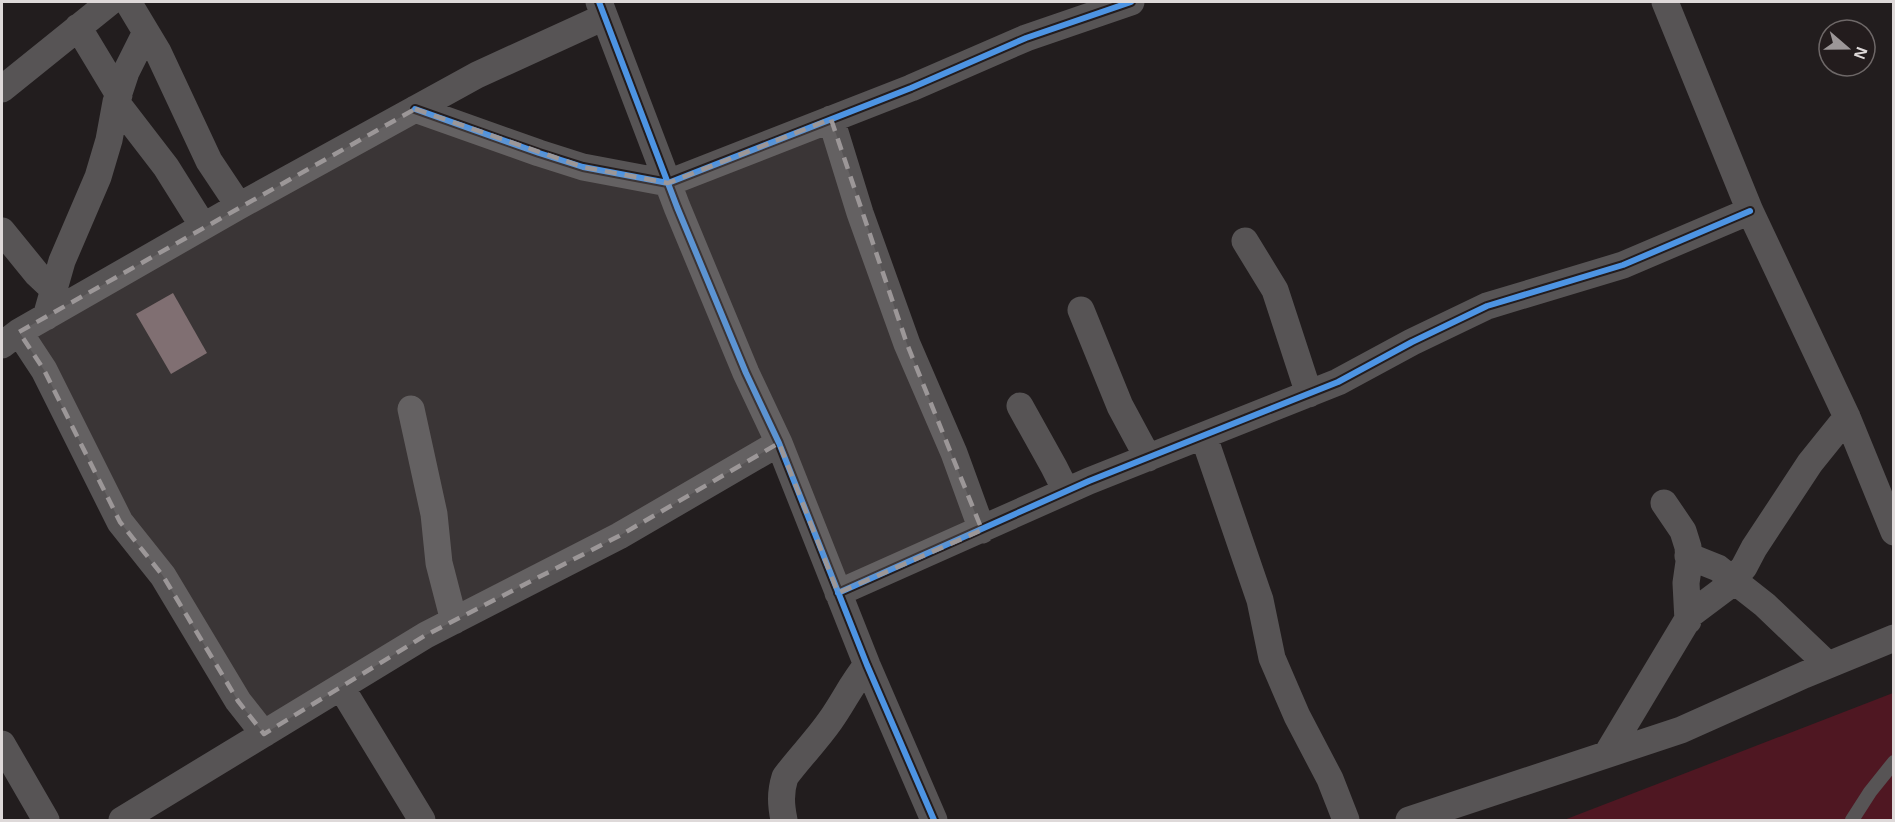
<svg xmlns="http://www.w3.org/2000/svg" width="1895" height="822" font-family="Arial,sans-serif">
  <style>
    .green { fill: #4f1722 }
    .building { fill: #7a6669 }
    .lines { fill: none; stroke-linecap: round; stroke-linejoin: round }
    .lane { stroke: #575455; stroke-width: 14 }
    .street { stroke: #575455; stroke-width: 27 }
    .cycleway-casing { stroke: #231c1d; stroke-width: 10 }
    .cycleway { stroke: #4d94e3; stroke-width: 6 }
    .marked { fill: #9c9798; fill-opacity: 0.2; stroke: #9c9798; stroke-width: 4.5; stroke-dasharray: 12 8; stroke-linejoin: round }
  </style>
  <rect width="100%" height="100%" fill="#221d1e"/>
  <!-- green -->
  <path class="green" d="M1893,693V820H1564Z"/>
  <!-- building -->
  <path class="building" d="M173,293L207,353L171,374L136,314Z"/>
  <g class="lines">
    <!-- lane -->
    <path class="lane" d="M1852,820L1870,792L1894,762"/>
    <!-- street -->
    <path class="street" d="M128,2L158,52L209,161L239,206
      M599,2L677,207L746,373L779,443L867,665L934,820
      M1665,2L1750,211L1847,417L1894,532
      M78,27L119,95
      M2,89L110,2
      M116,102L166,167L203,226
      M415,109L539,153L583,167L668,183L911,88L1026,38L1131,2
      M831,119L860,213L907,344L954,453L982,530
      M2,231L37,274L54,290
      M1245,241L1275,290L1309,394
      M1081,310L1120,406L1148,458
      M46,317L62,261L98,177L109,140L116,102L126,72L146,32
      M19,332L44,370L120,522L163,576L238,701L264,734
      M2,345L19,332L239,206L477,75L604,17
      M1020,406L1054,467L1066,491
      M411,409L434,514L439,563L454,621
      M1204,437L1260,600L1272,658L1297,716L1330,779L1346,820
      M1664,503L1683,531L1688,547L1689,562L1686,583L1688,621
      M1688,556L1718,568L1765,605L1828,665
      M838,593L1089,481L1338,382L1412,342L1487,306L1623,265L1750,211
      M341,687L422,820
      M2,744L46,820
      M1607,754L1691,614L1727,587L1744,567L1754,548L1810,463L1847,417
      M122,820L426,635L619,536L779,443
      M784,820C781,805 780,793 785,777C799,758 816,741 830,721C843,703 852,683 867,665
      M1409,820L1681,730L1804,675L1894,638"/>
    <defs>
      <path id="cycleway" d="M599,2L677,207L746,373L779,443L867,665L934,820
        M415,109L539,153L583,167L668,183L911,88L1026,38L1131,2
        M838,593L1089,481L1338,382L1412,342L1487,306L1623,265L1750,211"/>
    </defs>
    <!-- cycleway casing -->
    <use href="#cycleway" class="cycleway-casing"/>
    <!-- cycleway -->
    <use href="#cycleway" class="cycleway"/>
  </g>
  <!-- marked area -->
  <path class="marked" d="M415,109L583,167L668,183L831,119L907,344L982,530L838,593L779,443L619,536L426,635L264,734L238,701L163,576L120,522L44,370L19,332Z"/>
  <!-- border -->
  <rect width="1895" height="822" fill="none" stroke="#ded9d9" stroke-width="6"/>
  <!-- north arrow -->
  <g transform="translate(1847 48) rotate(110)"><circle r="28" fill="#231c1d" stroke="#6e6868" stroke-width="1.5"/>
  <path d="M0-4.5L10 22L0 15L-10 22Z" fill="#9c9798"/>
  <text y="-9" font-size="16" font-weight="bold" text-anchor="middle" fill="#ded9d9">N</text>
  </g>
</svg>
